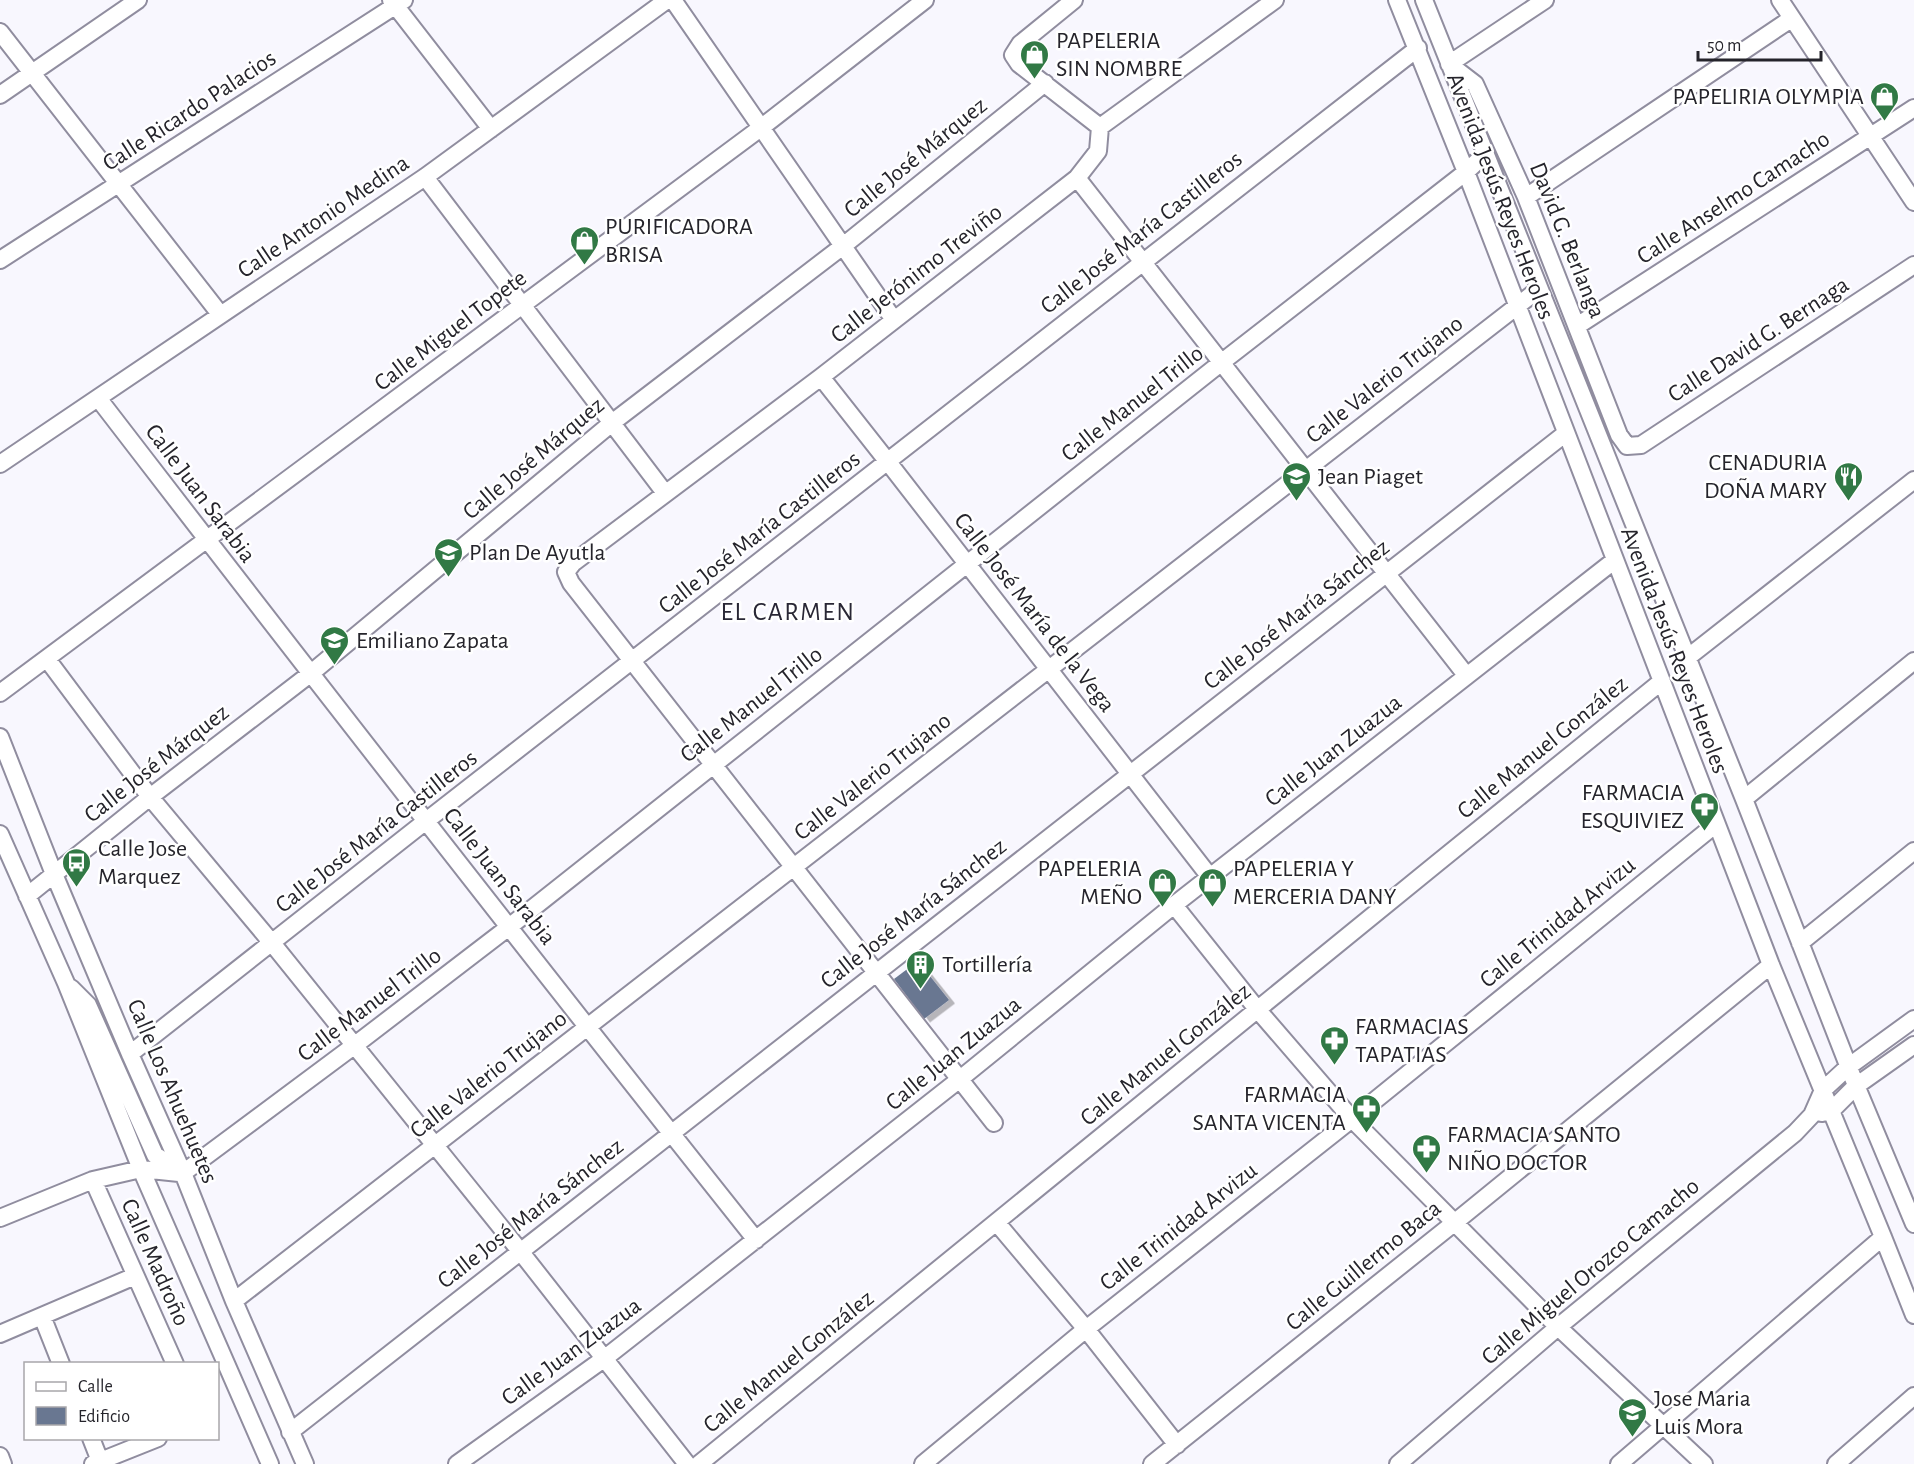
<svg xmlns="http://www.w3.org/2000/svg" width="1914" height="1464" font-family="'Alegreya Sans',sans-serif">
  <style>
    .building { fill: #697791; filter: url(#shadow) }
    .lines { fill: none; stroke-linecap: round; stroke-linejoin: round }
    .minor-casing { stroke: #908d9f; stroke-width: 20 }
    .minor { stroke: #fff; stroke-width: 16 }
    .labels { text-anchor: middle; stroke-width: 5; stroke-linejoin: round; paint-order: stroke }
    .poi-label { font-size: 24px; fill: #25242b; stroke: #fff; text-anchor: start }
    .street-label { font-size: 24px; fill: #25242b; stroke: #fff }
    .neighbourhood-label { font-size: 26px; letter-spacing: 1.5px; fill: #292735; stroke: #fff }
  </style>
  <defs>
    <filter id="shadow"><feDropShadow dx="6" dy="3.5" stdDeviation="0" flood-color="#0004"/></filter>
  </defs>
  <rect width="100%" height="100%" fill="#f8f7fe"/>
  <!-- building -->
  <path class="building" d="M918,961L949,1000L924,1019L894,979Z"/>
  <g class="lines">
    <defs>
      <path id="minor" d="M391,0L491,129
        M673,0L894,320
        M1074,0L1020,44L1013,55L1019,64L1100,127
        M1397,0L1466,172L1771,965L1883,1237L1914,1315
        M1424,0L1744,799L1853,1078L1914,1224
        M1545,0L1449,64L1475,84L1526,197L1619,435L1627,446L1641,445L1914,265
        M1780,0L1914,202
        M0,32L220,314
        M0,95L138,0
        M425,177L665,493
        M1077,178L1466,675
        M1526,197L1791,19
        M0,260L404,0
        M1577,326L1914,108
        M821,377L888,462L1210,877
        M98,398C315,680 534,961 756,1240
        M0,464L425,177L667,0
        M1687,658L1914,480
        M47,659L150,797L272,943L520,1251L687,1464
        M0,693L762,127L925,0
        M0,737L54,874L130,1054L183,1173L234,1301L305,1464
        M1744,799L1914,661
        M0,834L66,983L141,1169L270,1464
        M27,896L150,797L310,674L613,422L843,246L1045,83
        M1174,905L1257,1009L1352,1119L1558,1327L1704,1464
        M1800,943L1914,851
        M71,988L88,1005L155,1155L182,1173
        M130,1054L426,821L1418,48
        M1822,1113L1831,1111L1856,1086L1914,1045
        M994,1123L571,583L566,572L573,563L821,377L1077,178L1098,151L1100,127L1275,0
        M183,1173L355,1045L509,927L1222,362L1466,172L1485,154
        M93,1180L175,1364
        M0,1218L93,1180L141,1169L179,1173
        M997,1223L1086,1329L1177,1445
        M234,1301L1539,289
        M42,1316L61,1364
        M0,1334L135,1276
        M290,1432L1566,433
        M91,1438L100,1461
        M0,1456L3,1464
        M93,1464L158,1438
        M457,1464L605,1358L960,1079L1174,905L1615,560
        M699,1464C1020,1204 1340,941 1662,681
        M923,1464L1086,1329L1352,1119L1716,824
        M1152,1464L1454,1223L1771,965
        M1398,1464L1558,1327L1795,1133L1812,1115L1823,1090L1848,1067L1914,1019
        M1619,1464L1883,1237
        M1836,1464L1914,1396"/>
    </defs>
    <!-- minor casing -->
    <use href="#minor" class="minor-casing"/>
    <!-- minor -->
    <use href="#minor" class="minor"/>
  </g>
  <!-- icons -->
  <defs>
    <symbol id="shop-pin" viewBox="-11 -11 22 30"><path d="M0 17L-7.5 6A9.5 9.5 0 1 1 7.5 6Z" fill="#317945" stroke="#fff"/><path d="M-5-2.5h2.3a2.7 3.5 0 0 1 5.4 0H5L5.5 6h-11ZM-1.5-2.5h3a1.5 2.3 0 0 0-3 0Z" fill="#fff"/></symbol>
    <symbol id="school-pin" viewBox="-11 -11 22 30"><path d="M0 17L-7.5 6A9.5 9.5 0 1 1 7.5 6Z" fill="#317945" stroke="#fff"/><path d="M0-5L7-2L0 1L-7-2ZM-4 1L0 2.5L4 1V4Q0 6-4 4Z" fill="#fff"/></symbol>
    <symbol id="restaurant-pin" viewBox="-11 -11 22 30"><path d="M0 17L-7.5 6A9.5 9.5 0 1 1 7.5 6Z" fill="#317945" stroke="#fff"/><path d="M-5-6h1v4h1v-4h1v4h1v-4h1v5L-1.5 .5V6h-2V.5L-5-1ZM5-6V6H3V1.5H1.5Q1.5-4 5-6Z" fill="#fff"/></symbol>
    <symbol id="pharmacy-pin" viewBox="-11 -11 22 30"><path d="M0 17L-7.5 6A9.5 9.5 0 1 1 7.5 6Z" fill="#317945" stroke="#fff"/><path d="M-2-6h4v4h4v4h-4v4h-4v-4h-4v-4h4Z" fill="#fff"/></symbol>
    <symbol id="bus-pin" viewBox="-11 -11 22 30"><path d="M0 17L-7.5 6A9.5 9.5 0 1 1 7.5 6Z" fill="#317945" stroke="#fff"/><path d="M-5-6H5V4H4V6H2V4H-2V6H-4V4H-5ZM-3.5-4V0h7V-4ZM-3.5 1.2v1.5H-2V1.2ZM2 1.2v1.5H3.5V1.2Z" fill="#fff"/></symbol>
    <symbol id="building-pin" viewBox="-11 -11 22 30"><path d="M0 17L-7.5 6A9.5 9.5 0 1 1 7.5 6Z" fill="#317945" stroke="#fff"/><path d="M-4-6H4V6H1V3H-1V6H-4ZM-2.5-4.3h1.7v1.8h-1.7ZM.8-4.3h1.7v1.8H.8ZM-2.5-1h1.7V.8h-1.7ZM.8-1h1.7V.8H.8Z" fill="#fff"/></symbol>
  </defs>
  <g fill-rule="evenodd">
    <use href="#shop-pin" x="1018" y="38" width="33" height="45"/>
    <use href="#shop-pin" x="1868" y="80" width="33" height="45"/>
    <use href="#shop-pin" x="568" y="224" width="33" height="45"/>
    <use href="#school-pin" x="1280" y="460" width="33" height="45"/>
    <use href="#restaurant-pin" x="1832" y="460" width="33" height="45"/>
    <use href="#school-pin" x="432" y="536" width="33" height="45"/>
    <use href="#school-pin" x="318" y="624" width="33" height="45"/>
    <use href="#pharmacy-pin" x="1688" y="790" width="33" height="45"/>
    <use href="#bus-pin" x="60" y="846" width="33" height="45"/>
    <use href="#shop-pin" x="1146" y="866" width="33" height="45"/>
    <use href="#shop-pin" x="1196" y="866" width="33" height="45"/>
    <use href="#building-pin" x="904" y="948" width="33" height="45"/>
    <use href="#pharmacy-pin" x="1318" y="1024" width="33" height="45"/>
    <use href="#pharmacy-pin" x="1350" y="1092" width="33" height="45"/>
    <use href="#pharmacy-pin" x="1410" y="1132" width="33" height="45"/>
    <use href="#school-pin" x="1616" y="1396" width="33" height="45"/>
  </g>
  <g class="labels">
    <!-- poi labels -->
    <g class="poi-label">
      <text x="1056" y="48">PAPELERIA<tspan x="1056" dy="28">SIN NOMBRE</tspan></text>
      <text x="1864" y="104" text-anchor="end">PAPELIRIA OLYMPIA</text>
      <text x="605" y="234">PURIFICADORA<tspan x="605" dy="28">BRISA</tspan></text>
      <text x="1827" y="470" text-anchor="end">CENADURIA<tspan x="1827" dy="28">DOÑA MARY</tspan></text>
      <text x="1318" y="484">Jean Piaget</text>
      <text x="469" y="560">Plan De Ayutla</text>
      <text x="356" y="648">Emiliano Zapata</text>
      <text x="1684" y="800" text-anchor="end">FARMACIA<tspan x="1684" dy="28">ESQUIVIEZ</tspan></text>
      <text x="98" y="856">Calle Jose<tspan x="98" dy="28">Marquez</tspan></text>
      <text x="1142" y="876" text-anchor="end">PAPELERIA<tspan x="1142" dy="28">MEÑO</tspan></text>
      <text x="1233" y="876">PAPELERIA Y<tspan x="1233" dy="28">MERCERIA DANY</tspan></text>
      <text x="942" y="972">Tortillería</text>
      <text x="1355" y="1034">FARMACIAS<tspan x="1355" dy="28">TAPATIAS</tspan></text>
      <text x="1346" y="1102" text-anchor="end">FARMACIA<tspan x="1346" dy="28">SANTA VICENTA</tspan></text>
      <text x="1447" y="1142">FARMACIA SANTO<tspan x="1447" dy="28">NIÑO DOCTOR</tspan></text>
      <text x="1654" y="1406">Jose Maria<tspan x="1654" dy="28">Luis Mora</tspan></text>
    </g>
    <!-- street labels -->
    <g class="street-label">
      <text transform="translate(189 110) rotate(-33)" y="8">Calle Ricardo Palacios</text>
      <text transform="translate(915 157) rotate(-39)" y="8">Calle José Márquez</text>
      <text transform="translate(1501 196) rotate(69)" y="8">Avenida Jesús Reyes Heroles</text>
      <text transform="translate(1733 197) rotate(-33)" y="8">Calle Anselmo Camacho</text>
      <text transform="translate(323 216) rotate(-34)" y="8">Calle Antonio Medina</text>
      <text transform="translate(1141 232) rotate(-38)" y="8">Calle José María Castilleros</text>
      <text transform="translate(1568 240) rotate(68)" y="8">David G. Berlanga</text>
      <text transform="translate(916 273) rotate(-38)" y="8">Calle Jerónimo Treviño</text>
      <text transform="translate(450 330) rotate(-37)" y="8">Calle Miguel Topete</text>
      <text transform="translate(1758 339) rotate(-33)" y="8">Calle David G. Bernaga</text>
      <text transform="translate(1384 379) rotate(-38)" y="8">Calle Valerio Trujano</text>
      <text transform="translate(1132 403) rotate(-38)" y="8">Calle Manuel Trillo</text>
      <text transform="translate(533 458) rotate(-40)" y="8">Calle José Márquez</text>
      <text transform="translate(201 493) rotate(53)" y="8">Calle Juan Sarabia</text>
      <text transform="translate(759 532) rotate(-38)" y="8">Calle José María Castilleros</text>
      <text transform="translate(1035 612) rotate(52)" y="8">Calle José María de la Vega</text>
      <text transform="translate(1296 614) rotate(-38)" y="8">Calle José María Sánchez</text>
      <text transform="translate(1675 650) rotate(69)" y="8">Avenida Jesús Reyes Heroles</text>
      <text transform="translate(751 704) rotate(-38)" y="8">Calle Manuel Trillo</text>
      <text transform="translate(1542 747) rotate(-39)" y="8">Calle Manuel González</text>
      <text transform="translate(1333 750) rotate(-38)" y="8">Calle Juan Zuazua</text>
      <text transform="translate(156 763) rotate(-38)" y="8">Calle José Márquez</text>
      <text transform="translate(872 776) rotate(-38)" y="8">Calle Valerio Trujano</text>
      <text transform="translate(376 831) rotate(-38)" y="8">Calle José María Castilleros</text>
      <text transform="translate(500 876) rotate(52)" y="8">Calle Juan Sarabia</text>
      <text transform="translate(913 913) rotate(-38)" y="8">Calle José María Sánchez</text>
      <text transform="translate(1557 922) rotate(-39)" y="8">Calle Trinidad Arvizu</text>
      <text transform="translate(369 1004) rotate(-37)" y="8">Calle Manuel Trillo</text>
      <text transform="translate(953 1053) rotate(-39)" y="8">Calle Juan Zuazua</text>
      <text transform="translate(1165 1054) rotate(-39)" y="8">Calle Manuel González</text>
      <text transform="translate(488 1074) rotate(-38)" y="8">Calle Valerio Trujano</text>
      <text transform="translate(173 1091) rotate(67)" y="8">Calle Los Ahuehuetes</text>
      <text transform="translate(530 1213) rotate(-38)" y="8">Calle José María Sánchez</text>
      <text transform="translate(1178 1226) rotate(-38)" y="8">Calle Trinidad Arvizu</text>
      <text transform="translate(156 1262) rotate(66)" y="8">Calle Madroño</text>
      <text transform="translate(1363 1265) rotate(-39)" y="8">Calle Guillermo Baca</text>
      <text transform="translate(1590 1271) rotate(-40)" y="8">Calle Miguel Orozco Camacho</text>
      <text transform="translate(571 1351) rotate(-36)" y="8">Calle Juan Zuazua</text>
      <text transform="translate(788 1361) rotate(-39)" y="8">Calle Manuel González</text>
    </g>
    <!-- neighbourhood labels -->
    <g class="neighbourhood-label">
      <text x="788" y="620">EL CARMEN</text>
    </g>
  </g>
  <!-- legend -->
  <rect x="24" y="1362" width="195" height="78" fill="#ffffff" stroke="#a8a7aa" stroke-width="1.5"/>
  <rect x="36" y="1382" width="30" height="9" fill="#ffffff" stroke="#a8a7aa" stroke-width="1.5"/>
  <text x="78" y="1392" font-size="18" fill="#25242b">Calle</text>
  <rect x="36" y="1407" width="30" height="18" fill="#697791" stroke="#a8a7aa" stroke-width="1.5"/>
  <text x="78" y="1422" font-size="18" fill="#25242b">Edificio</text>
  <!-- scale -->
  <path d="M1698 51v9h123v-9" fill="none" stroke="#25242b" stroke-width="3"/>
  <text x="1707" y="51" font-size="18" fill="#25242b" stroke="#ffffff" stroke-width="4.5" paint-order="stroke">50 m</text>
</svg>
